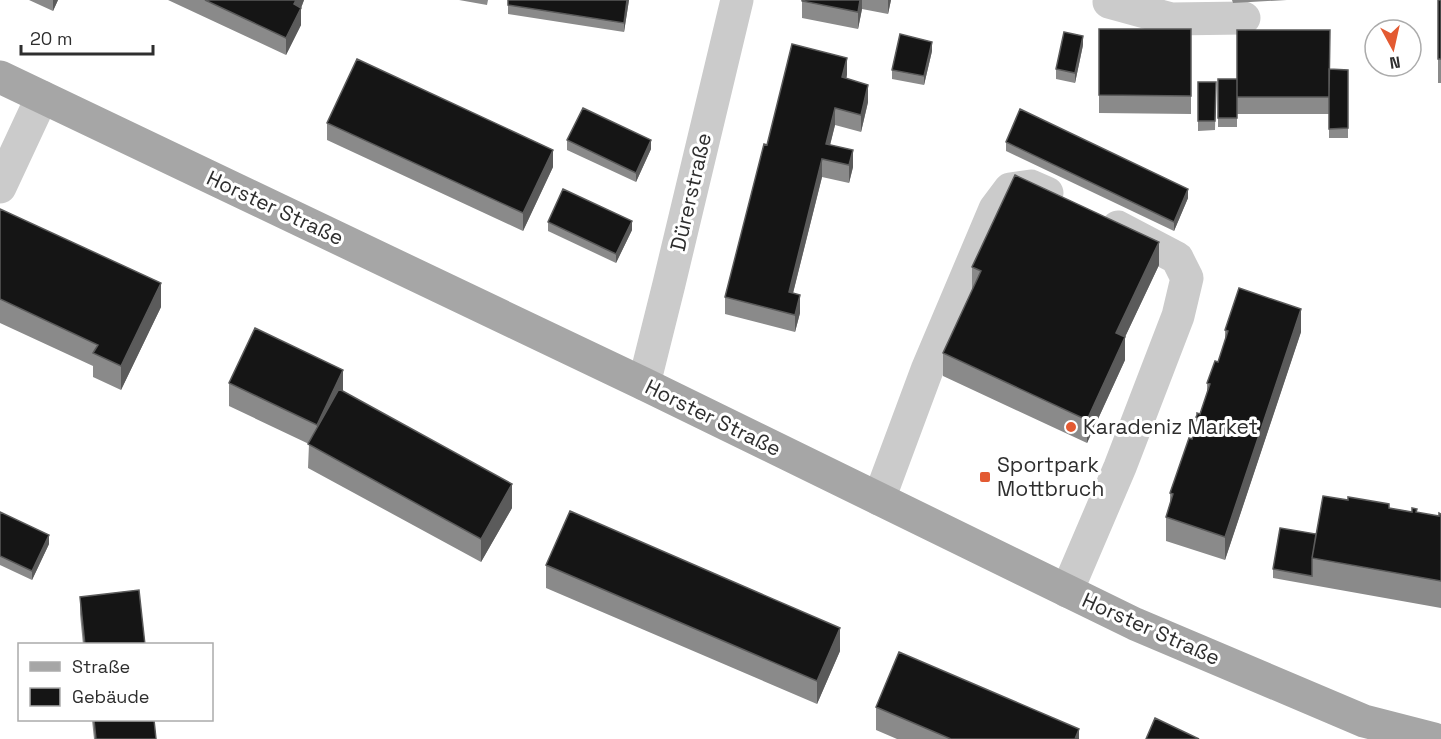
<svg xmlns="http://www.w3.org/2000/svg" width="1441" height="739" font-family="'Space Grotesk',sans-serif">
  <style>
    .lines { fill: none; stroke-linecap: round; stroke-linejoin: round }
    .minor { stroke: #cbcbcb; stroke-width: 33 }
    .major { stroke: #a6a6a6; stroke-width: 33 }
    .wall { fill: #8a8a8a }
    .shaded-wall { fill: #5b5b5b }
    .building { fill: #151515; stroke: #5b5b5b; stroke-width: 1.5 }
    .poi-dot { fill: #e35a32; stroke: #fff; stroke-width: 2 }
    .labels { text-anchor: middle; stroke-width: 6; stroke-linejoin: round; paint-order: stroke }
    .street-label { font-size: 21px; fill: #2e2e2e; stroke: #fff }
    .poi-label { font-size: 21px; fill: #2e2e2e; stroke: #fff; text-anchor: start }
  </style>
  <rect width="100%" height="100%" fill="#fff"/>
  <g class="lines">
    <!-- minor -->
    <path class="minor" d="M1110,0L1109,2L1171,19L1244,18
      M0,187L42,97
      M644,384L669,284L737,0
      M879,499L927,370L995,209L1010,189L1031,186L1047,193
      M1067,591L1120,467L1178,316L1187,278L1177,258L1118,227"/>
    <!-- major -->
    <path class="major" d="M0,77L644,384L1135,624L1364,721L1434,739"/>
  </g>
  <!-- wall -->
  <path class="wall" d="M29,0H58L53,11Z
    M168,0H304L301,8V25L286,55Z
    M459,0H488L487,5Z
    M629,0L624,32L508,14V5Z
    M802,0H891L888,14L862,9L858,29L802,18Z
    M1232,0H1287L1233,3Z
    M1438,0H1441V83H1438Z
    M1099,29H1191V114L1099,113Z
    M1330,30L1329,114H1237V100V127H1218V79H1237Z
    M1083,45L1075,83L1056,79V69Z
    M932,51L924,85L892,79V70Z
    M1329,69L1348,70V138H1329Z
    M847,75L846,79L868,102L861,132L835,125L830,145L853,167L849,183L822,177L793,293L800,313L795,332L725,314V297L767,145Z
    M1198,82H1216L1215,130L1198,131Z
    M327,123L553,167L523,231L327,140Z
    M567,140L651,149L636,182L567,150Z
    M1006,142L1188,198L1174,231L1006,151Z
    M0,209L161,307L121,390L93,377V366L0,323Z
    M548,222L632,230L616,263L548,231Z
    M1159,265L1125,337V360L1087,443L943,376V353L972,290V267Z
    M1225,330L1301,332L1225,560L1166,541V517L1170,503V493L1196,427V417L1200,414L1207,393V383L1218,362L1225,341Z
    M229,383L343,391L512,508L481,562L308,468L309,444L229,406Z
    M1389,508L1439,516L1441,514V608L1273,578V569L1316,534Z
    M0,512L49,544L32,580L0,565Z
    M546,565L840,651L817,704L546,588Z
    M80,597L145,645H83L80,614Z
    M876,707L1079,739H897L876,730Z
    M92,720H154L156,739H94Z"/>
  <!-- shaded-wall -->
  <path class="shaded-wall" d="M53,0H58L53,11Z
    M296,0H304L301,8V25L286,55V38L294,4Z
    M627,0H629L624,32V23Z
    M860,0H862V9L858,29V12Z
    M888,0H891L888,14Z
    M1083,36V45L1075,83V73Z
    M932,42V51L924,85V76Z
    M847,58V75L842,95V77Z
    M868,85V102L861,132V115Z
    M835,108V125L826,161V144Z
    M651,140V149L636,182V173Z
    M553,150V167L523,231V213Z
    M853,150V167L849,183V165Z
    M822,159V177L789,309V292Z
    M1188,189V198L1174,231V222Z
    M632,221V230L616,263V254Z
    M1159,242V265L1125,337V360L1087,443V420L1116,333Z
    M161,283V307L121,390V366Z
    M800,295V313L795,332V315Z
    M1301,309V332L1225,560V537Z
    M343,370V393L317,448V425Z
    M512,484V508L481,562V539Z
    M49,535V544L32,580V571Z
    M840,628V651L817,704V681Z
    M1079,729V739H1075Z"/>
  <!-- building -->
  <path class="building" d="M205,0H296L294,4L301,8L286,38Z
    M508,0H627L624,23L508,5Z
    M802,0H860L858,12L802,1Z
    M1438,0H1441V59H1438Z
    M1099,29H1191V96L1099,95Z
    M1237,30H1330L1329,97H1237Z
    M1064,32L1083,36L1075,73L1056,69Z
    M900,34L932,42L924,76L892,70Z
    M792,44L847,58L842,77L868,85L861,115L835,108L826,144L853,150L849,165L822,159L789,292L800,295L795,315L725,297L764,144L767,145Z
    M357,59L553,150L523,213L327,123Z
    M1329,69L1348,70V128L1329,129Z
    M1218,79H1237V118H1218Z
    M1198,82H1216L1215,121H1198Z
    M583,108L651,140L636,173L567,140Z
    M1020,109L1188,189L1174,222L1006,142Z
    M1015,175L1159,242L1116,333L1125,337L1087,420L943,353L981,271L972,267Z
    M563,189L632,221L616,254L548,222Z
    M0,209L161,283L121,366L93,353L98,345L0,299Z
    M1239,288L1301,309L1225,537L1166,517L1173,494L1170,493L1189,438L1192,439L1199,418L1196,417L1197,415V413L1200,414L1210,384L1207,383L1215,361L1218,362L1228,331L1225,330Z
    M255,328L343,370L317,425L229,383Z
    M339,389L512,484L481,539L308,444Z
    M1323,496L1348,500V497L1389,504V508L1412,512V508L1417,509L1416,512L1439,516V513L1441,514V581L1312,558Z
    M570,511L840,628L817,681L546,565Z
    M0,512L49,535L32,571L0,556Z
    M1280,528L1316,534L1312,558V576L1273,569Z
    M139,590L145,645H85L80,597Z
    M899,652L1079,729L1075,739H951L876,707Z
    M1155,718L1199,739H1146Z
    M94,720H154L156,739H96Z"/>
  <!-- markers -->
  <g class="poi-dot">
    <circle cx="1071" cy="427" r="6"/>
    <rect x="979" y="471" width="12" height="12" rx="3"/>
  </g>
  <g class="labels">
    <!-- street labels -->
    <g class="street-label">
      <text transform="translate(691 192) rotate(-77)" y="7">Dürerstraße</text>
      <text transform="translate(275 208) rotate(25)" y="7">Horster Straße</text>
      <text transform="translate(713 418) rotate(26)" y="7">Horster Straße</text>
      <text transform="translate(1151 629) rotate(24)" y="7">Horster Straße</text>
    </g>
    <!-- poi labels -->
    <g class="poi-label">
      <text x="1083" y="434">Karadeniz Market</text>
      <text x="997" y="472">Sportpark<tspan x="997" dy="24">Mottbruch</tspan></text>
    </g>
  </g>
  <!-- legend -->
  <rect x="18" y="643" width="195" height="78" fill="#ffffff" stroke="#ababab" stroke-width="1.5"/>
  <rect x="30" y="662" width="30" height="9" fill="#a6a6a6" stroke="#ababab" stroke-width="1.5"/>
  <text x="72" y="673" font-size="18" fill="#2e2e2e">Straße</text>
  <rect x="30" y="688" width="30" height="18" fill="#151515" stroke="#ababab" stroke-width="1.5"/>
  <text x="72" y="703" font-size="18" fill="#2e2e2e">Gebäude</text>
  <!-- north arrow -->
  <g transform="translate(1393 48) rotate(172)"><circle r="28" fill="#ffffff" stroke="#ababab" stroke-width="1.5"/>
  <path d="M0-4.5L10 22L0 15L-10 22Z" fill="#e35a32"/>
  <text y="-9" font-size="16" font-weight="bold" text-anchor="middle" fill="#2e2e2e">N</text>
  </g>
  <!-- scale -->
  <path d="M21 45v9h132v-9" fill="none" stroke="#2e2e2e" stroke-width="3"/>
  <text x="30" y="45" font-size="18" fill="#2e2e2e" stroke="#ffffff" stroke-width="4.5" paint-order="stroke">20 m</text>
</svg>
